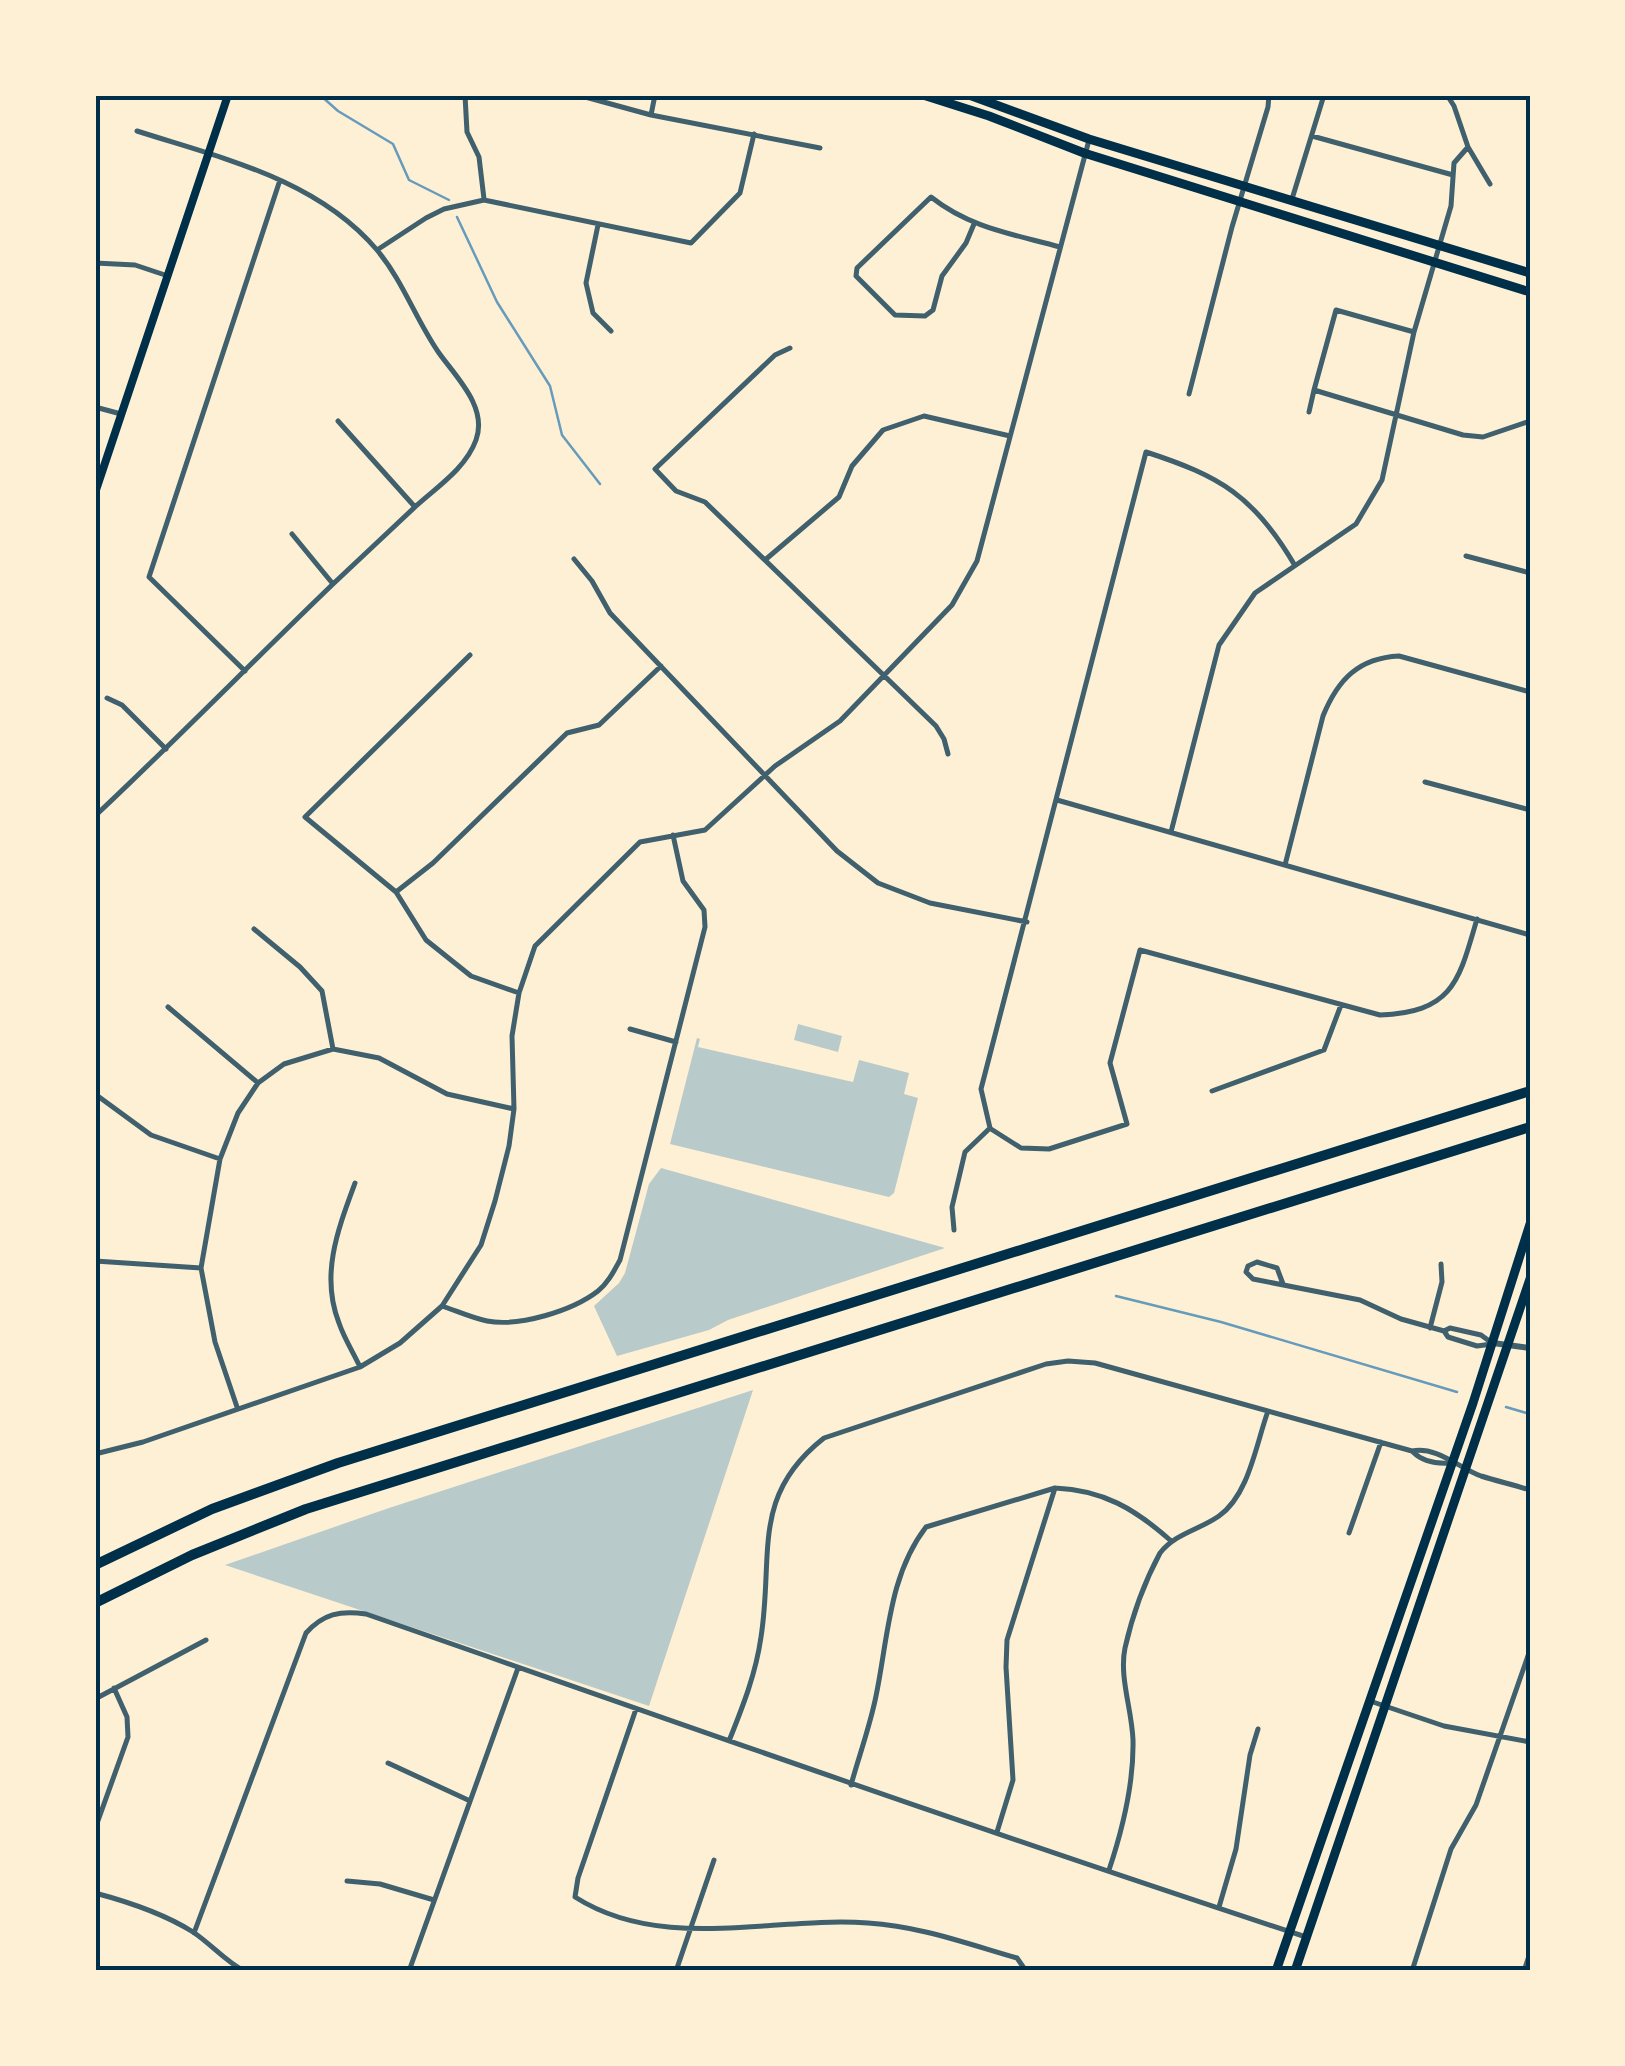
<svg xmlns="http://www.w3.org/2000/svg" width="1625" height="2066" font-family="'Playfair Display',serif">
  <style>
    .green { fill: #b9caca }
    .lines { fill: none; stroke-linecap: round; stroke-linejoin: round }
    .stream { stroke: #669bbc; stroke-width: 2.5 }
    .minor { stroke: #3f606c; stroke-width: 5 }
    .tertiary { stroke: #3f606c; stroke-width: 6 }
    .secondary { stroke: #003049; stroke-width: 8 }
    .primary { stroke: #003049; stroke-width: 9 }
    .motorway { stroke: #003049; stroke-width: 10 }
    .neatline { fill: none; stroke: #003049; stroke-width: 4 }
  </style>
  <rect width="100%" height="100%" fill="#fdf0d5"/>
  <!-- green -->
  <path class="green" d="M798,1024L842,1036L838,1052L794,1040Z
    M697,1038L700,1039L698,1047L853,1082L859,1060L909,1073L904,1094L918,1098L894,1193L889,1197L670,1144Z
    M661,1168L945,1248L728,1320L709,1330L617,1356L594,1306L619,1283L625,1273L649,1184Z
    M753,1390L649,1706L225,1565L389,1508Z"/>
  <g class="lines">
    <!-- stream -->
    <path class="stream" d="M320,95L338,111L393,144L409,180L449,200
      M1528,95L1530,111
      M457,217L497,302L550,386L562,435L600,484
      M1116,1296L1221,1322L1457,1392
      M1506,1407L1530,1414"/>
    <!-- minor -->
    <path class="minor" d="M465,95L467,132L479,157L484,199
      M578,95L651,115L820,148
      M651,115L655,95
      M1312,136L1453,175
      M1468,147L1490,184
      M1292,199L1324,95
      M974,224L966,243L942,276L933,310L925,316L895,315L856,276L857,268L931,197C970,228 1013,234 1060,247
      M598,225L586,283L593,313L611,331
      M377,250L426,218L444,209L484,200L691,243L740,193L754,134
      M95,263L135,265L168,276
      M1414,332L1336,310L1314,390L1463,435L1483,437L1530,421
      M790,348L775,355L655,469L676,491L705,502L936,726L944,739L948,754
      M1189,394L1232,227L1268,107L1269,95
      M95,407L121,414
      M1309,412L1314,390
      M338,421L415,507
      M292,534L333,584
      M1466,556L1530,573
      M574,559L592,581L610,613L837,851L878,883L930,903L1027,922
      M765,560L839,497L852,466L883,430L924,416L1010,436
      M470,655L305,817L396,892L426,940L471,976L519,993
      M245,671L149,577L280,180
      M107,698L122,705L166,749
      M1425,782L1530,810
      M1057,800L1530,935
      M95,816C176,740 253,661 333,584C361,558 388,532 416,506C437,487 466,468 476,440C488,407 456,377 439,353C416,320 403,281 377,250C317,179 221,158 137,131
      M1171,832L1219,645L1255,593L1356,524L1382,480L1414,332L1451,206L1454,163L1468,147L1454,106L1447,95
      M1285,865L1323,716C1338,679 1359,658 1399,656L1530,692
      M396,892L433,863L567,733L599,725L661,666
      M254,929L300,967L322,991L333,1049
      M168,1007L258,1083
      M630,1029L676,1042
      M1212,1091L1324,1050L1341,1005
      M95,1094L151,1135L220,1159
      M991,1129L1021,1148L1049,1149L1127,1124L1110,1063L1140,950L1380,1015C1454,1012 1459,980 1477,919
      M355,1183C338,1229 320,1275 339,1323C344,1338 353,1352 360,1367
      M954,1230L952,1207L965,1152L990,1128L981,1089L1146,452C1220,476 1254,496 1294,564
      M95,1261L201,1268
      M1283,1284L1277,1268L1257,1262L1248,1266L1246,1272L1253,1279L1360,1300L1401,1319L1444,1331L1450,1328L1481,1335L1492,1343
      M442,1306C457,1311 472,1318 487,1321C519,1327 572,1311 598,1291C608,1283 614,1271 620,1260L705,927L704,910L683,881L673,835
      M1430,1328L1442,1282L1441,1264
      M1444,1331L1448,1337L1477,1346L1492,1344
      M237,1407L215,1342L201,1268L220,1159L238,1113L258,1083L284,1064L333,1049L379,1058L447,1094L514,1109
      M1413,1452C1423,1462 1438,1464 1451,1463
      M95,1454L143,1442L360,1367L400,1343L442,1306L481,1245L495,1201L509,1146L514,1109L512,1036L519,993L535,946L640,842L705,830L775,766L840,721L952,605L977,561L1089,140
      M1349,1533L1381,1442
      M95,1699L206,1640
      M1370,1701L1444,1726L1530,1742
      M636,1709L578,1878L575,1897C663,1953 772,1916 868,1923C919,1926 968,1944 1017,1958L1026,1971
      M729,1741C743,1706 756,1673 761,1637C774,1555 750,1496 824,1438L1046,1364L1068,1361L1095,1363L1412,1451C1437,1446 1459,1468 1481,1476C1497,1481 1514,1485 1530,1490
      M388,1763L468,1800
      M851,1785C859,1756 870,1726 876,1696C888,1638 889,1575 926,1527L1055,1488C1103,1490 1135,1509 1170,1540
      M95,1829L128,1737L127,1717L114,1688
      M997,1832L1013,1780L1006,1667L1007,1640L1055,1488
      M1109,1870C1123,1828 1134,1784 1133,1740C1132,1710 1119,1677 1125,1648C1132,1617 1145,1581 1160,1553C1176,1533 1199,1530 1219,1516C1249,1495 1256,1444 1268,1411
      M347,1881L380,1884L434,1900
      M95,1893C129,1902 163,1913 193,1932C211,1944 225,1961 244,1971
      M1219,1907L1236,1849L1250,1755L1258,1729
      M194,1933L306,1633C323,1614 340,1610 366,1614C679,1723 991,1834 1306,1937
      M409,1971L518,1668
      M676,1971L714,1860
      M1412,1971L1451,1849L1476,1805L1530,1650
      M1524,1971L1530,1953"/>
    <!-- tertiary -->
    <path class="tertiary" d="M1493,1343L1530,1348"/>
    <!-- secondary -->
    <path class="secondary" d="M95,493L228,95"/>
    <!-- primary -->
    <path class="primary" d="M923,95L989,116L1084,153L1530,292
      M969,95L1089,139L1530,273
      M1276,1971L1473,1403L1530,1224
      M1295,1971L1530,1279"/>
    <!-- motorway -->
    <path class="motorway" d="M95,1565L212,1509L338,1463L1530,1091
      M95,1603L192,1555L306,1509L1530,1127"/>
  </g>
  <!-- border -->
  <rect width="1625" height="2066" fill="none" stroke="#fdf0d5" stroke-width="195"/>
  <rect x="98" y="98" width="1430" height="1870" class="neatline"/>
</svg>
